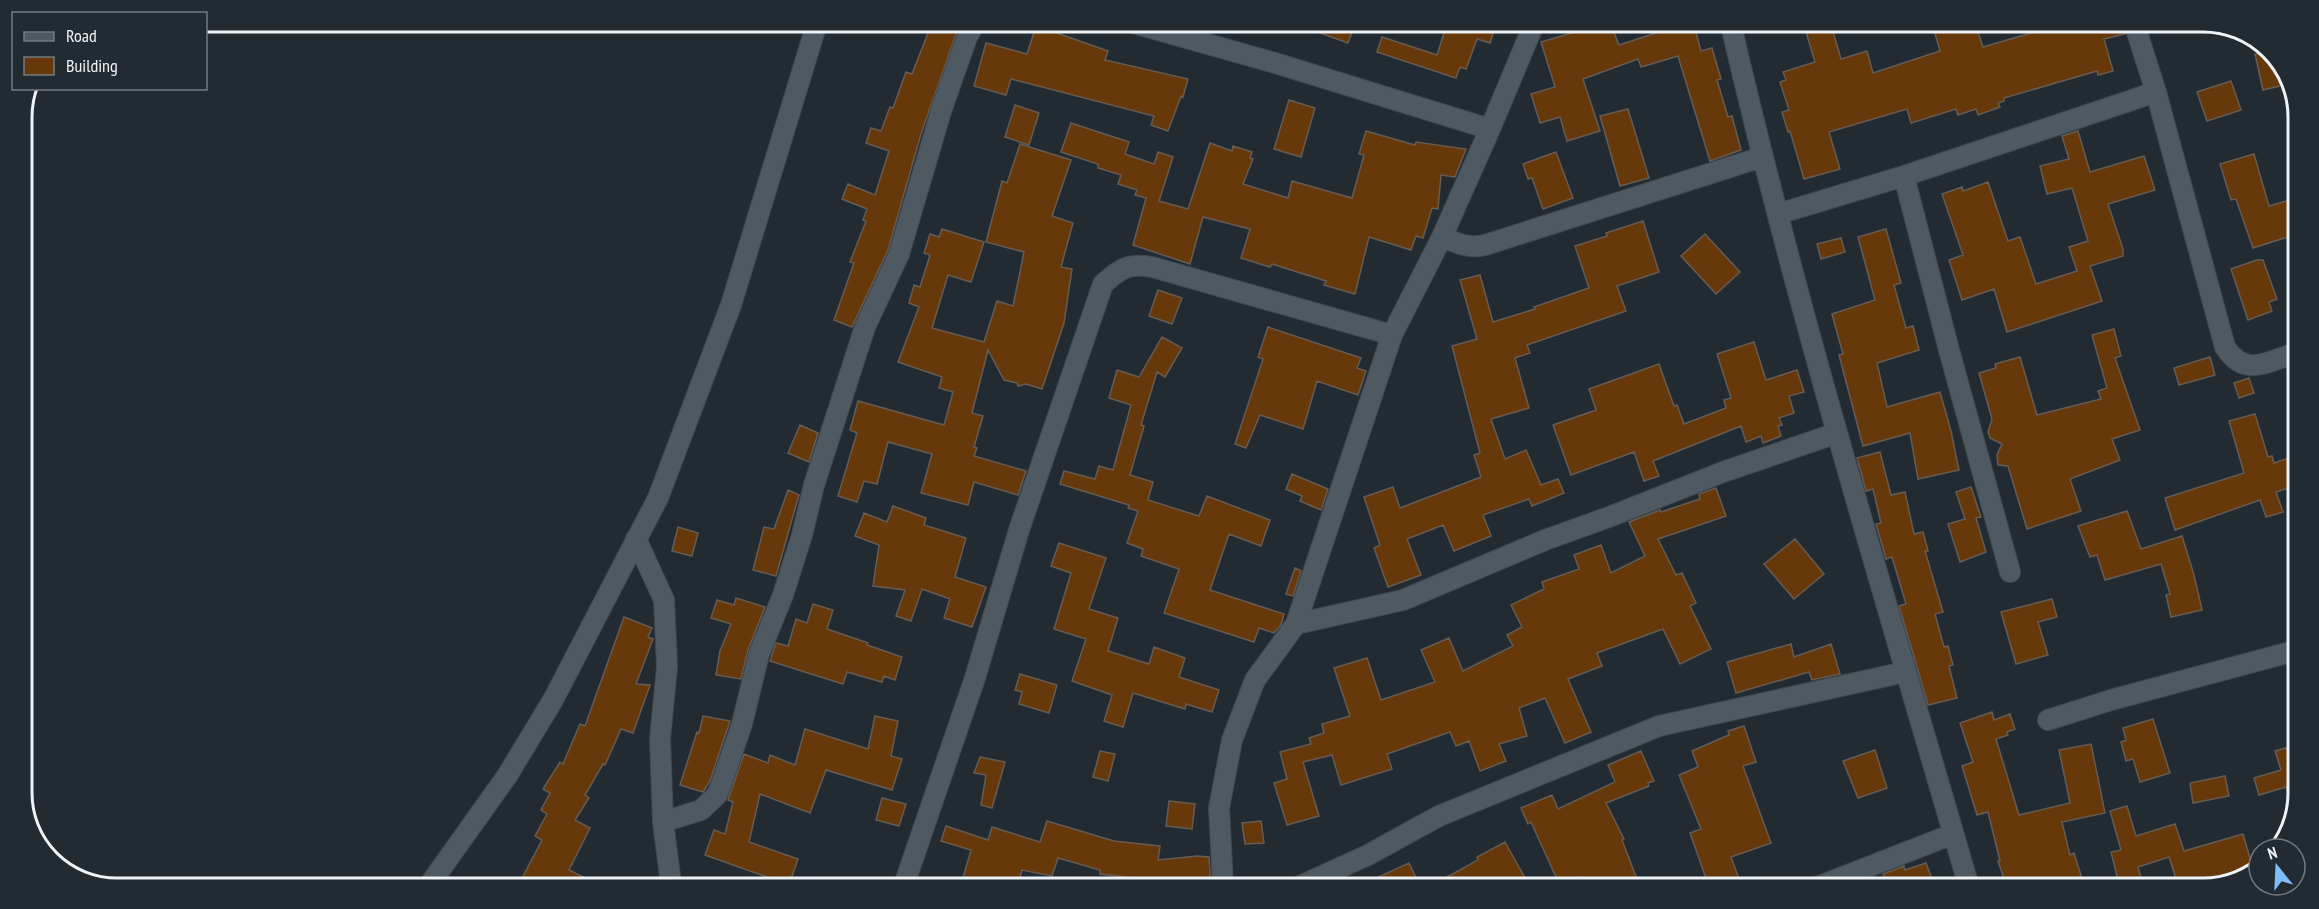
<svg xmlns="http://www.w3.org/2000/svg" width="2319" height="909" font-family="'PT Sans Narrow',sans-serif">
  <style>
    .building { fill: #67390a; stroke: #665c54; stroke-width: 1.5 }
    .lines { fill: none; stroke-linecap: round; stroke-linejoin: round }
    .street-casing { stroke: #41494f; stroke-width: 22 }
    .street { stroke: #4f5961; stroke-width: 20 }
    .rim { fill: none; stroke: #edf3f7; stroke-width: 3 }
  </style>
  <rect width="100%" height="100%" fill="#222b32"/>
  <!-- building -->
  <path class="building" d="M932,23H960L921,134L888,250L852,327L834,320L854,263L850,262L866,221L863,220L867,209L842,199L848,184L875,195L889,151L866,143L871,128L881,131L890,107L893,108L906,72L912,74Z
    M1037,23H1054L1051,31L1108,51L1105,60L1188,79L1183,97L1181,96L1168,131L1151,125L1154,116L1011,79L1006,95L974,86L986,43L1027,54Z
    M1302,24H1355L1348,43L1301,26Z
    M1441,24H1496L1490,43L1477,39L1466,69L1460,67L1456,78L1377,52L1382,37L1437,55L1445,30L1440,28Z
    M1580,25H1611L1619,45L1659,32L1657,25H1694L1701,51L1712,48L1721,79L1717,80L1728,117L1732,116L1741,150L1710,161L1678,56L1641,67L1638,59L1583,79L1600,131L1567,141L1560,117L1540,123L1531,94L1555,87L1541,42L1582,30Z
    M1804,25H1831L1841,59L1867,51L1873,73L1940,51L1934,30L1948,25L1976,26L1983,47L2055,26H2123L2125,34L2104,39L2113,71L2098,75L2097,71L2004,98V101L1998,103L2000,107L1978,115L1976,109L1958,115L1956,109L1911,123L1907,109L1829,132L1840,169L1804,179L1790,131L1788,132L1782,112L1789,110L1780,82L1786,80L1783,72L1815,62Z
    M2269,51L2278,58L2288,84L2263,90L2255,54Z
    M2231,81L2241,110L2207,121L2197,92Z
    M1289,100L1315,108L1301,157L1274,149Z
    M1015,105L1039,113L1029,145L1005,137Z
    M1628,109L1649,178L1620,186L1600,116Z
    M1071,123L1129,142L1125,154L1154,164L1158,152L1173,157L1159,201L1188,209L1210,143L1232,151L1233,146L1252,152L1250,158L1253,159L1243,184L1288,198L1292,181L1352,198L1364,155L1359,154L1366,131L1415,145L1416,142L1466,149L1455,177L1441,175L1438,209L1432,208L1423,238L1416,236L1411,250L1369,237L1355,294L1324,285L1326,281L1272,264L1270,267L1241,258L1250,229L1203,217L1190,264L1133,245L1146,198L1135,195L1137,190L1118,184L1121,175L1098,168V164L1061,152Z
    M2078,131L2090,172L2144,156L2155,190L2108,204L2123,249V256L2090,266L2102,301L2007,332L1994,289L1962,300L1949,260L1963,255L1942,194L1962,187L1963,191L1988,182L2008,241L2020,237L2036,284L2077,271L2069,247L2088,241L2072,188L2047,194L2040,166L2069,159L2062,136Z
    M1020,144L1071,160L1052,216L1073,223L1061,267L1072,269L1064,323L1042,389L1026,384L1018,386L1017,383L1004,380L988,350L972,413L983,416L974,447L977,448L974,456L1026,471L1018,495L974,482L968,505L921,493L932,454L888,442L877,484L864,481L857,502L838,496L857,433L850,430L858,401L944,425L953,392L939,388L942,377L898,362L919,307L909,303L914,285L920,287L930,255L924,253L930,234L939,237L942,229L984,242L971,282L948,275L932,328L984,342L997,301L1013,306L1024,252L986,242L1002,181L1007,183Z
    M1556,152L1573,198L1543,209L1532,178L1528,179L1523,164Z
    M2254,154L2269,206L2297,198V234L2253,248L2236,199L2231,200L2220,164Z
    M1643,221L1659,272L1617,286L1626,311L1527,345L1530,353L1515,358L1529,408L1491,419L1505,459L1526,450L1541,485L1558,479L1564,493L1532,506L1529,499L1483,515L1491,536L1454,551L1443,525L1407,539L1421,575L1388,587L1374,548L1380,545L1364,497L1393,487L1400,508L1481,477L1474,455L1480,453L1452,346L1477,339L1460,280L1480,275L1493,322L1535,309L1534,307L1589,288L1575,246L1607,236L1606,233Z
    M1886,229L1901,283L1894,285L1906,328L1913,326L1919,350L1877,363L1887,407L1940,392L1951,431L1959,470L1918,479L1910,433L1863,446L1839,355L1843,354L1832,314L1875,300L1858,237Z
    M1705,234L1740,272L1716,294L1681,256Z
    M1841,238L1845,252L1821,259L1817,244Z
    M2257,260H2263L2277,299L2269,302L2272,311L2248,320L2231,269Z
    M1158,290L1182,298L1172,324L1149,316Z
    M1268,327L1361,358L1357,368L1366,371L1358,395L1317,381L1303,429L1260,415L1246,448L1235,444L1263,359L1258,357Z
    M2114,329L2121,356L2115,358L2140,430L2112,439L2120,460L2070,479L2081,511L2027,529L2008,466L1998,465L1997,455L2002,444L1990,438L1988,432L1992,419L1979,373L1996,368L1995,364L2020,357L2037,415L2101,399L2098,391L2107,388L2092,335Z
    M1162,337L1182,348L1165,377L1157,372L1141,425L1144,426L1130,475L1153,482L1148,500L1199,516L1207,496L1270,520L1261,546L1229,534L1210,590L1284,614L1281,625L1274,633L1259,628L1254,642L1164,613L1179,569L1141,556L1143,549L1127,543L1138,511L1128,508L1129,505L1060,484L1064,471L1095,479L1099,466L1113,470L1131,405L1109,398L1117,370L1139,377Z
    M1754,342L1766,380L1797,370L1804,392L1789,396L1794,413L1779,418L1782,425L1778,426L1781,436L1763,443L1761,436L1746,442L1741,426L1653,461L1659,476L1644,481L1634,452L1571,475L1553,425L1596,410L1589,389L1659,364L1674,406L1677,405L1684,424L1726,408L1724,400L1731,398L1717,354Z
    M2210,357L2215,375L2179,385L2174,368Z
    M2249,378L2254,393L2239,398L2234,383Z
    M2255,414L2268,457L2272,456L2274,463L2295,456V486L2276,492L2283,512L2266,517L2260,500L2175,530L2165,498L2244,473L2229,421Z
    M800,425L818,433L809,462L788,453Z
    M1880,452L1891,495L1905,492L1914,534L1923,532L1928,551H1925L1943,612L1935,614L1944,647L1948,646L1953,665L1949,666L1957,698L1928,705L1899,606L1906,604L1892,557L1886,559L1876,524L1881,523L1873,489L1866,491L1857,458Z
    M1292,474L1328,489L1321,510L1300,501L1302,496L1286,489Z
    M1971,487L1981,517L1976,518L1986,552L1960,562L1948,524L1965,519L1956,492Z
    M1716,488L1726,516L1658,539L1676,575L1682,573L1696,603L1690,606L1711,649L1680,664L1663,629L1597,653L1602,666L1568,679L1591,732L1565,743L1545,698L1519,708L1527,736L1499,744L1506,761L1480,771L1469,741L1456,746L1450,732L1387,754L1392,769L1341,785L1332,755L1303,762L1319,816L1287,825L1274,783L1287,779L1280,752L1311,744L1309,738L1324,733L1322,724L1350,716L1334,668L1367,658L1381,700L1435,682L1421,650L1449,638L1463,671L1513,646L1507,635L1522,627L1511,605L1544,589L1542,582L1579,569L1574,555L1601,545L1611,573L1645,556L1629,522L1660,510L1661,512L1700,499L1699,494Z
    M788,490L799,495L776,576L753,570L764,527L774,529Z
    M893,506L926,518L924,525L966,538L955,577L986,587L972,627L944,618L950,599L922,589L911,621L896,616L905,590L873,586L879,545L855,536L864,513L887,522Z
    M2127,511L2141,549L2182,536L2194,575L2202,610L2171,617L2166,595L2170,594L2161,564L2105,580L2097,555L2090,557L2078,526Z
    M678,527L698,533L692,556L672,551Z
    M1795,539L1824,574L1794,599L1764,564Z
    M1059,543L1106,558L1089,609L1118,618L1108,651L1149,664L1154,647L1185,658L1179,677L1219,690L1212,712L1186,704L1185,709L1133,693L1123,727L1104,721L1112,695L1072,681L1086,639L1054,629L1071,573L1051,566Z
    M1295,568L1301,571L1293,596L1286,594Z
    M736,598L765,607L748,650L741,679L716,675L720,651L731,624L711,618L717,600L734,605Z
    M2052,599L2057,617L2038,622L2048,655L2016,664L2001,612Z
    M813,604L833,610L827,629L868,643L867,645L902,657L895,680L884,676L882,682L847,672L843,684L770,661L776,643L788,646L796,619L807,623Z
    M624,617L652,628L648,637L653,639L636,684L650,685L633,733L621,729L605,765L603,764L585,795L589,798L575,820L590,828L569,870L597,884H519L542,840L535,836L547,814L541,810L550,793L543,789L560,762L563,764L580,724L585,726Z
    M1791,644L1794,657L1831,644L1840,674L1812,680L1809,672L1736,693L1727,662Z
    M1020,674L1057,685L1049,713L1019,704L1022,692L1015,690Z
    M1992,712L1994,720L2010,714L2015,729L2007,732L2008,735L1996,739L2019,815L2070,803L2059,750L2091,744L2105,813L2062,822L2070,855L2074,853L2085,888H2040L2038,882L2021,888H2007L1998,861H2000L1988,812L1977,815L1962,766L1973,762L1960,723Z
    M703,716L730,721L710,781L703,792L680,785L697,732L699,733Z
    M875,716L898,721L891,756L902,759L892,790L826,770L810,813L760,794L749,842L798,859L789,885L705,855L714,830L725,834L733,802L728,800L744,754L768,763L770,755L795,765L805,729L868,749Z
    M2153,719L2170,773L2140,782L2133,759L2126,761L2121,742L2126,740L2123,728Z
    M1744,726L1756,762L1743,766L1771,843L1731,857L1742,887H1709L1690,833L1701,829L1679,775L1698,767L1692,751L1729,735L1728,731Z
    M2293,746V797L2289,798L2286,787L2259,795L2254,778L2281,770L2275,751Z
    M1875,750L1887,788L1858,798L1843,761Z
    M1100,751L1115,754L1108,781L1093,777Z
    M1641,751L1654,781L1648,783L1649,786L1606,803L1624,839L1622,840L1640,887H1605L1602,879L1584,886L1580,877L1560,886L1531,822L1528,824L1521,808L1552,795L1558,809L1615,782L1608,765Z
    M980,757L1005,762L992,808L981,805L986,775L974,773Z
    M2225,776L2229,796L2193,803L2190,783Z
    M882,798L906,804L899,826L876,820Z
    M1169,801L1195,804L1192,829L1166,826Z
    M2127,806L2136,836L2175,824L2184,851L2243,834L2254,872L2203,888H2179L2169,857L2138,867L2141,878L2119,884L2111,852L2121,850L2110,811Z
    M1047,821L1114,841L1160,846L1158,860L1197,856L1209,857L1211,886L1143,885L1142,879L1100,874V870L1058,858L1052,876L1022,870L1018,885H961L971,850L941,841L946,826L988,840L992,827L1040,842Z
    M1261,821L1264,843L1245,844L1242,823Z
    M1505,842L1525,878L1511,886H1431L1478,860L1477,857Z
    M1409,863L1420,886H1359Z
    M1926,863L1935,887H1887L1883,874L1904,866L1905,870Z"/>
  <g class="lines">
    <defs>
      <path id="street" d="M1133,23L1275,63L1490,129L1534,24
        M1731,25C1798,315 1886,601 1969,887
        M2135,26L2156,92L2225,347C2245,378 2266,362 2296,353
        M1904,176L1949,350L2010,572
        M1778,214L1904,176L2156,92
        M1442,237C1457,243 1468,249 1485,245L1762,157
        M636,539L664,600L667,667L660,739L663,822L671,884
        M1296,624L1403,600L1545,540L1609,517L1723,472L1837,433
        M2048,720L2111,700L2294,651
        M663,822L701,810L717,795L721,785L742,724L759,654L783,595L802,535L814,485L865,327L899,254L942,108L967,37L975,23
        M430,884L507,776L553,700L658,498L731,305L817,23
        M904,885L975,678L1019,530L1103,284C1121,268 1128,263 1152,267L1392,335
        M1223,886L1219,808L1232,740L1255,680L1296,624L1392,335L1442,237L1490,129
        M1300,886L1368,855L1439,816L1659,726L1905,672
        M1817,887L1953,834"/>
    </defs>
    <!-- street casing -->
    <use href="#street" class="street-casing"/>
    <!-- street -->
    <use href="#street" class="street"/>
  </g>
  <!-- crop -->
  <path d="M0 0H2319V909H0ZM117 32H2203A85 85 0 0 1 2288 117V793A85 85 0 0 1 2203 878H117A85 85 0 0 1 32 793V117A85 85 0 0 1 117 32Z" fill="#222b32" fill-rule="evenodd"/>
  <path class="rim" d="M117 32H2203A85 85 0 0 1 2288 117V793A85 85 0 0 1 2203 878H117A85 85 0 0 1 32 793V117A85 85 0 0 1 117 32Z"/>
  <!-- legend -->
  <rect x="12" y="12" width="195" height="78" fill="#222b32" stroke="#737b81" stroke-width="1.5"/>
  <rect x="24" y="32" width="30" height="9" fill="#4f5961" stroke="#737b81" stroke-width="1.5"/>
  <text x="66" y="42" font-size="18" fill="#edf3f7">Road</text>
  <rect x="24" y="57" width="30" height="18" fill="#67390a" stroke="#737b81" stroke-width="1.5"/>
  <text x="66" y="72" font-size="18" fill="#edf3f7">Building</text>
  <!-- north arrow -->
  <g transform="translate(2277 867) rotate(342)"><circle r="28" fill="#222b32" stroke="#737b81" stroke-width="1.5"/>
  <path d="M0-4.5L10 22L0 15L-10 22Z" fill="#7ebdf9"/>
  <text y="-9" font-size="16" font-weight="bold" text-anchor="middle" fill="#edf3f7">N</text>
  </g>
</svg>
